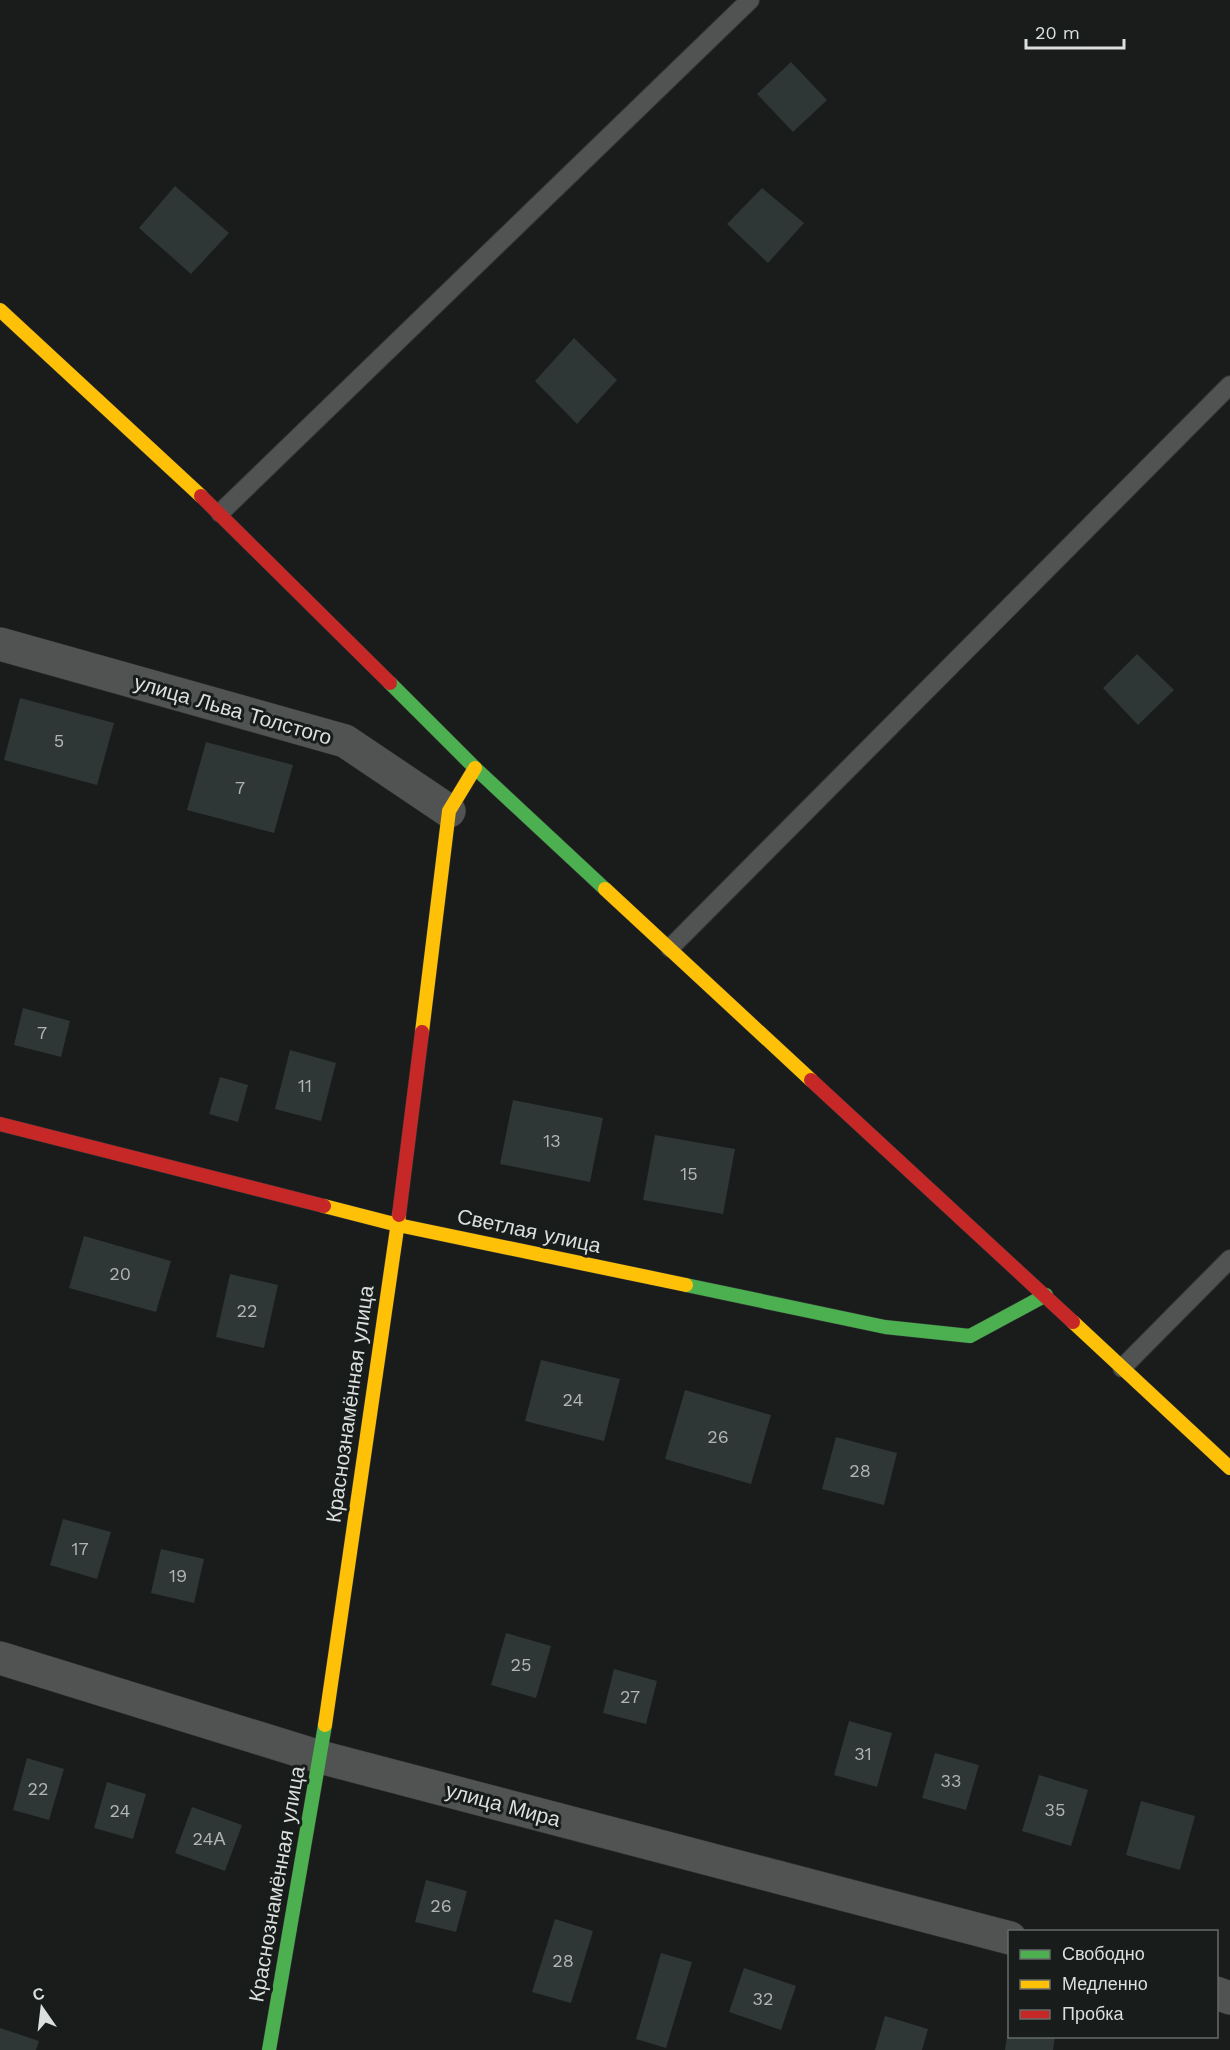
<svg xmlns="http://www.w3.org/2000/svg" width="1230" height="2050" font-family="'Work Sans',sans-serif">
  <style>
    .building { fill: #2e3735 }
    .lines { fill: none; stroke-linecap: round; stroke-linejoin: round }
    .lane-casing { stroke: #333534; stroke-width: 20 }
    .street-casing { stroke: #333534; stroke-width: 34 }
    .fast-casing { stroke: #333534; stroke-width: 15 }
    .slow-casing { stroke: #333534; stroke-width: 15 }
    .jam-casing { stroke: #333534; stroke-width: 15 }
    .lane { stroke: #515352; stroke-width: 18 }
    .street { stroke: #515352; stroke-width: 33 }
    .fast { stroke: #4caf50; stroke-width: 14 }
    .slow { stroke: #ffc107; stroke-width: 14 }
    .jam { stroke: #c62828; stroke-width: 14 }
    .labels { text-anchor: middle; stroke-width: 6; stroke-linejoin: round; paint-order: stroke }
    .number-label { font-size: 18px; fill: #b0b5b3 }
    .street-label { font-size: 21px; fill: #dbdfdd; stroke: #181d1b }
  </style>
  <rect width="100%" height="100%" fill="#191c1b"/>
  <!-- building -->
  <path class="building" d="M791,62L827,100L793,132L757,94Z
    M175,186L229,233L191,274L139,228Z
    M762,188L804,223L768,263L727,224Z
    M574,338L617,380L577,424L535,381Z
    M1137,654L1174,690L1138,725L1103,688Z
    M20,698L114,723L97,785L4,760Z
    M206,742L293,765L274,833L187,810Z
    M23,1008L70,1021L61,1057L14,1045Z
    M290,1050L336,1063L321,1121L275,1109Z
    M220,1077L248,1085L238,1122L209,1114Z
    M513,1100L603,1118L590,1182L500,1164Z
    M655,1135L735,1149L723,1214L643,1200Z
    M84,1236L171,1261L156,1312L69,1288Z
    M230,1274L278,1285L264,1348L216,1337Z
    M541,1360L620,1379L604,1441L525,1421Z
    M685,1390L771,1415L751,1484L665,1459Z
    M836,1437L897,1453L884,1505L822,1489Z
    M63,1519L111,1532L97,1579L50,1565Z
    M161,1549L204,1559L194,1603L151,1593Z
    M506,1633L551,1646L536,1698L491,1685Z
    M614,1669L657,1681L646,1724L603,1713Z
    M849,1721L892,1733L877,1787L834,1775Z
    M935,1753L979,1765L966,1810L922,1798Z
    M27,1758L64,1769L49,1820L13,1810Z
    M1039,1775L1088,1790L1071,1846L1022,1831Z
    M107,1782L146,1794L133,1839L94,1828Z
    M1141,1801L1195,1816L1180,1870L1126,1855Z
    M192,1807L242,1825L225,1871L175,1853Z
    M426,1880L467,1891L456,1932L415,1922Z
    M555,1919L593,1931L571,2003L532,1992Z
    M661,1953L692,1962L666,2048L636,2039Z
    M744,1968L796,1986L781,2030L729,2012Z
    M885,2016L928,2029L922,2050H875Z
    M0,2028L39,2041L36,2050H0Z
    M1008,2030L1010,2036H1055L1053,2050H1005Z"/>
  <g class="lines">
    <defs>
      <path id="lane" d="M220,513L750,0
        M670,948L1230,385
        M1122,1368L1230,1259"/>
      <path id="street" d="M0,644L345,741L449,811
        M0,1658L320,1757L1010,1938
        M1216,1993L1230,1998"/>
      <path id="fast" d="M390,683L475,768L605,889
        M686,1285L885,1327L970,1336L1046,1295
        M269,2050L325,1725"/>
      <path id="slow" d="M0,310L201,496
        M605,889L811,1080
        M422,1032L449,811L475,768
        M324,1206L398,1225L686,1285
        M1073,1322L1230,1468
        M325,1725L399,1215"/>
      <path id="jam" d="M201,496L390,683
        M811,1080L1073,1322
        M0,1124L324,1206
        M399,1215L422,1032"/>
    </defs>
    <!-- lane casing -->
    <use href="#lane" class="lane-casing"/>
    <!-- street casing -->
    <use href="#street" class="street-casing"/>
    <!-- fast casing -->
    <use href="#fast" class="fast-casing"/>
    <!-- slow casing -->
    <use href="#slow" class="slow-casing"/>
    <!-- jam casing -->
    <use href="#jam" class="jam-casing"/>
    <!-- lane -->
    <use href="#lane" class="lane"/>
    <!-- street -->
    <use href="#street" class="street"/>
    <!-- fast -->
    <use href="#fast" class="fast"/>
    <!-- slow -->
    <use href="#slow" class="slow"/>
    <!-- jam -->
    <use href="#jam" class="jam"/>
  </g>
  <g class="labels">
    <!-- number labels -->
    <g class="number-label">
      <text x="59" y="747">5</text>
      <text x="240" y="794">7</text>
      <text x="42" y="1039">7</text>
      <text x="305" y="1092">11</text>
      <text x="552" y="1147">13</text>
      <text x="689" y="1180">15</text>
      <text x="120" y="1280">20</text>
      <text x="247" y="1317">22</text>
      <text x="573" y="1406">24</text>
      <text x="718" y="1443">26</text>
      <text x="860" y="1477">28</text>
      <text x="80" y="1555">17</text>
      <text x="178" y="1582">19</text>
      <text x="521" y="1671">25</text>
      <text x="630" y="1703">27</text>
      <text x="863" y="1760">31</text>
      <text x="951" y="1787">33</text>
      <text x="38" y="1795">22</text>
      <text x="1055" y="1816">35</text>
      <text x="120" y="1817">24</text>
      <text x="209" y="1845">24А</text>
      <text x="441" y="1912">26</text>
      <text x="563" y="1967">28</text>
      <text x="763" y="2005">32</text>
    </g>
    <!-- street labels -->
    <g class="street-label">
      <text transform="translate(233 710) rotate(16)" y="7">улица Льва Толстого</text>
      <text transform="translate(529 1231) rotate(12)" y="7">Светлая улица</text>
      <text transform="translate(350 1404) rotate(-82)" y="7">Краснознамённая улица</text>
      <text transform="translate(503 1805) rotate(15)" y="7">улица Мира</text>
      <text transform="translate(277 1884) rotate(-80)" y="7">Краснознамённая улица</text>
    </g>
  </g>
  <!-- legend -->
  <rect x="1008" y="1930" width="210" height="108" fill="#181d1b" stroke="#666b69" stroke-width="1.5"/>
  <rect x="1020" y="1950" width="30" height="9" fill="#4caf50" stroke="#666b69" stroke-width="1.5"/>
  <text x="1062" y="1960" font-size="18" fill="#dbdfdd">Свободно</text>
  <rect x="1020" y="1980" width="30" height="9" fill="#ffc107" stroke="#666b69" stroke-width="1.5"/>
  <text x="1062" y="1990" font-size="18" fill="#dbdfdd">Медленно</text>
  <rect x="1020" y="2010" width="30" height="9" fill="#c62828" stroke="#666b69" stroke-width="1.5"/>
  <text x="1062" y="2020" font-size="18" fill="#dbdfdd">Пробка</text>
  <!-- north arrow -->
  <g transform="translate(42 2008) rotate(346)" stroke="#181d1b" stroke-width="4.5" paint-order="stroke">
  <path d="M0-4.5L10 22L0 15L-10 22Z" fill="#dbdfdd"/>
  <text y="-9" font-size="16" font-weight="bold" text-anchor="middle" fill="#dbdfdd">С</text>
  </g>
  <!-- scale -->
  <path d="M1026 39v9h98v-9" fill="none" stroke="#dbdfdd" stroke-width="3"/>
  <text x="1035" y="39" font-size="18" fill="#dbdfdd" stroke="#181d1b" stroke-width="4.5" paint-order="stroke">20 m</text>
</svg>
